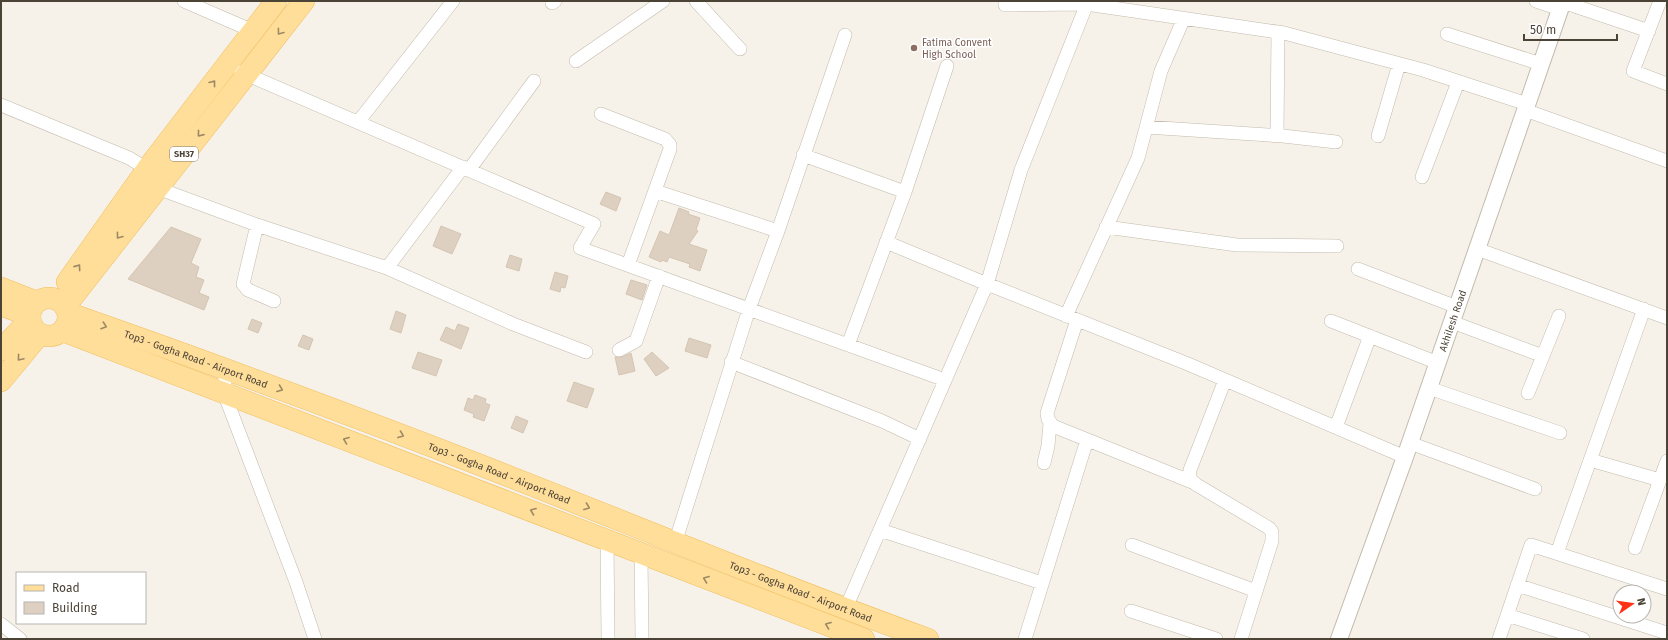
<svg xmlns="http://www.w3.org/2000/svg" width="1668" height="640" font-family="'Fira Sans',sans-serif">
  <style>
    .building { fill: #ddd0c1; stroke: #d5c5b0 }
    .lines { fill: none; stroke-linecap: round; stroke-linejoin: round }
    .minor-casing { stroke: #c3baab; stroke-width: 14 }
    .tertiary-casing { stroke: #c3baab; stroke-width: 18 }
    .primary-casing { stroke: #f1bf5d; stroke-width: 22 }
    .minor { stroke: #fff; stroke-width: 13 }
    .tertiary { stroke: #fff; stroke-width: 16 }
    .primary { stroke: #ffde9a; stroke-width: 21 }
    .oneway { stroke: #9d8964 }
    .education-dot { fill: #8d6e63; stroke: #fff; stroke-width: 1.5 }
    .labels { text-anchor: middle; stroke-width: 3; stroke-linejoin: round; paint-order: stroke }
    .shield { fill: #fff; stroke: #827b73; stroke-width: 1 }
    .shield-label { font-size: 9px; font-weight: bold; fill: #4c4337 }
    .education-label { font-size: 10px; fill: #785e54; stroke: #fff; text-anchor: start }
    .street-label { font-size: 10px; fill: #4c4337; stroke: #fff }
  </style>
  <rect width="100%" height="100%" fill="#f6f2ea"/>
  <!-- building -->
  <path class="building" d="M606,192L621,198L616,211L600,204Z
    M679,208L689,212L688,214L700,218L696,230L698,231L689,244L707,250L700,271L689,267L690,264L669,257L667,262L662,260L661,262L649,257L660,231L669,235Z
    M441,226L461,234L452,254L433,246Z
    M171,227L201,239L191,263L199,267L196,277L204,280L199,293L209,297L204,310L128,279Z
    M510,255L522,259L519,271L506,267Z
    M555,272L568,276L565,288L561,287L560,292L550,289Z
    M631,280L647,285L642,300L626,294Z
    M396,311L406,315L401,333L390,329Z
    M252,319L262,323L258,333L248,329Z
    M458,324L469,328L461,349L440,340L446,327L455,331Z
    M303,335L313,339L309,350L298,346Z
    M689,338L711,345L707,358L685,351Z
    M418,352L442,360L436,376L412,368Z
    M652,352L669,368L656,376L644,359Z
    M631,353L635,371L619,375L615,357H622Z
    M574,382L594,389L587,408L567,401Z
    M475,395L486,399L485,403L490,405L484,421L473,417L474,414L464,410L468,398L473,400Z
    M516,416L528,421L523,433L511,428Z"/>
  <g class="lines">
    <defs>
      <path id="minor" d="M184,1L253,31
        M696,1L740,49
        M1536,1L1560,9
        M1660,1L1633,71L1667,84
        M1563,2L1649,31
        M552,3L555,1
        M1005,5L1086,4L1284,33L1423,70L1527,104
        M1447,34L1541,64
        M576,61L663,1
        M241,72L594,224L580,248L945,380
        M1,105L129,158L152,172
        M1525,110L1667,161
        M601,114L665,139L670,145V149L628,265
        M358,122L453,1
        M1146,127L1283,136L1336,142
        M1277,135L1278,32
        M1378,136L1399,64
        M803,155L905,192
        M469,170L534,81
        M1422,177L1458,82
        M157,188L257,225L387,268L513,324L586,352
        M655,191L778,231
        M257,225L243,284L248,290L274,301
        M1106,227L1237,245L1337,246
        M886,242L987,284L1021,170L1088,1
        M1477,249L1667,318
        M387,268L463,167
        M1358,269L1457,307
        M1066,316L1138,158L1161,71L1184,18
        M1077,320L1047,413L1048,419L1053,426L1192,482
        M1331,321L1438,363
        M1452,322L1543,356
        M848,345L905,192L947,66
        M619,350L636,341L659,276
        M731,362L882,421L920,439
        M226,368L224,393L296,582L315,639
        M1225,380L1190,470C1189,478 1191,481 1197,485L1269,528L1272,532V541L1241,639
        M1429,388L1560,433
        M1528,393L1559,316
        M1336,427L1370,336
        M1410,443L1535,489
        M1590,460L1660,480
        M1044,463L1048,446L1050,423
        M880,530L1042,583
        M607,539L608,639
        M675,543L749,309L778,231L845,35
        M1132,545L1256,591
        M1635,548L1667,461
        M1557,553L1644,309
        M641,554L642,639
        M1517,585L1667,633
        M845,610L987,284L1188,364L1405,457
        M1131,611L1216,639
        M1507,615L1583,639
        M1,624L20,639
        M1025,639L1087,440
        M1499,639L1531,545L1667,589"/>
      <g id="tertiary">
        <path id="s1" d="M1339,639L1405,457L1563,1"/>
      </g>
      <g id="primary">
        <path d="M67,282L147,169L276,1"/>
        <path d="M1,288L37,302"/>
        <circle cx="49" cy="317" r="19"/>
        <path d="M1,305L30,316"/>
        <path d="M65,307L304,1"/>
        <path id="s2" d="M68,313C206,361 343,412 480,465C629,523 777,585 928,639"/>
        <path d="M63,331L864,639"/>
        <path d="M1,350L30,319"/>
        <path d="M1,381L40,334"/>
      </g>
    </defs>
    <!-- minor casing -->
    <use href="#minor" class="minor-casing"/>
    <!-- tertiary casing -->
    <use href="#tertiary" class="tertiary-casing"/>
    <!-- primary casing -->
    <use href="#primary" class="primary-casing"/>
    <!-- minor -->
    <use href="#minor" class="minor"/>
    <!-- tertiary -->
    <use href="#tertiary" class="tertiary"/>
    <!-- primary -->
    <use href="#primary" class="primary"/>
  </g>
  <!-- one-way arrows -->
  <defs><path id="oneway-chevron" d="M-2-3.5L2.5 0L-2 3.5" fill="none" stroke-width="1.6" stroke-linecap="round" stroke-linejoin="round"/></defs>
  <g class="oneway">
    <use href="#oneway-chevron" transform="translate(280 32) rotate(127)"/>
    <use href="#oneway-chevron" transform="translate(213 83) rotate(-52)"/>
    <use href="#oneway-chevron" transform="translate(200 134) rotate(129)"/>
    <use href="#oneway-chevron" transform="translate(119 236) rotate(128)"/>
    <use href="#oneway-chevron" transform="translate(78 267) rotate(-55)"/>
    <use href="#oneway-chevron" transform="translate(104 326) rotate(19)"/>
    <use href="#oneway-chevron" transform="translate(20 358) rotate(130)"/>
    <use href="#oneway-chevron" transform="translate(280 389) rotate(21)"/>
    <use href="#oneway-chevron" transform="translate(401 435) rotate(21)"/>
    <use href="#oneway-chevron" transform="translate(346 440) rotate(-159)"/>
    <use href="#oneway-chevron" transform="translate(587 507) rotate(21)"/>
    <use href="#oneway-chevron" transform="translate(533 511) rotate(-159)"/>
    <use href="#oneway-chevron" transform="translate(706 579) rotate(-159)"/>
    <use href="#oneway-chevron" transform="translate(828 625) rotate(-159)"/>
  </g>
  <!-- markers -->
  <circle class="education-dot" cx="914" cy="48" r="4"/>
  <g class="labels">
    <!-- shield labels -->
    <rect class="shield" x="170" y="147" width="28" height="14" rx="3"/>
    <g class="shield-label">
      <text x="184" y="157">SH37</text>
    </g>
    <!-- education labels -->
    <g class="education-label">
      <text x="922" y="46">Fatima Convent<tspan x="922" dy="12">High School</tspan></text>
    </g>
    <!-- street labels -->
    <g class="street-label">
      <text dy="4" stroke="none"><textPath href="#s1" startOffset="338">Akhilesh Road</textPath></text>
      <text dy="4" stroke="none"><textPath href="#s2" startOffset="136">Top3 - Gogha Road - Airport Road</textPath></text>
      <text dy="4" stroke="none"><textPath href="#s2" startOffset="460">Top3 - Gogha Road - Airport Road</textPath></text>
      <text dy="4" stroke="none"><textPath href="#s2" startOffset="784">Top3 - Gogha Road - Airport Road</textPath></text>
    </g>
  </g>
  <!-- border -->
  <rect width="1668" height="640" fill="none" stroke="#4c4337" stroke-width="4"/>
  <!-- legend -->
  <rect x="16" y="572" width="130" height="52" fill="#ffffff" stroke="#b7b4af"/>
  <rect x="24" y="585" width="20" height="6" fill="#ffde9a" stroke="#b7b4af"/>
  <text x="52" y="592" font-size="12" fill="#4c4337">Road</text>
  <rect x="24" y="602" width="20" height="12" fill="#ddd0c1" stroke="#b7b4af"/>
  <text x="52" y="612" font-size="12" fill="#4c4337">Building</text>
  <!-- north arrow -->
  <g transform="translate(1632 604) rotate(77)"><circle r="19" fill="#ffffff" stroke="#b7b4af"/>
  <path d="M0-3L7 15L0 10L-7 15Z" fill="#ff3218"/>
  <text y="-6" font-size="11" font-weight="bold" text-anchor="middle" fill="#4c4337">N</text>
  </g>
  <!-- scale -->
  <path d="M1524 34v6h93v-6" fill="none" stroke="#4c4337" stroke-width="2"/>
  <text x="1530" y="34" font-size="12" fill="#4c4337" stroke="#ffffff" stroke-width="3" paint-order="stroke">50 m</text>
</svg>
